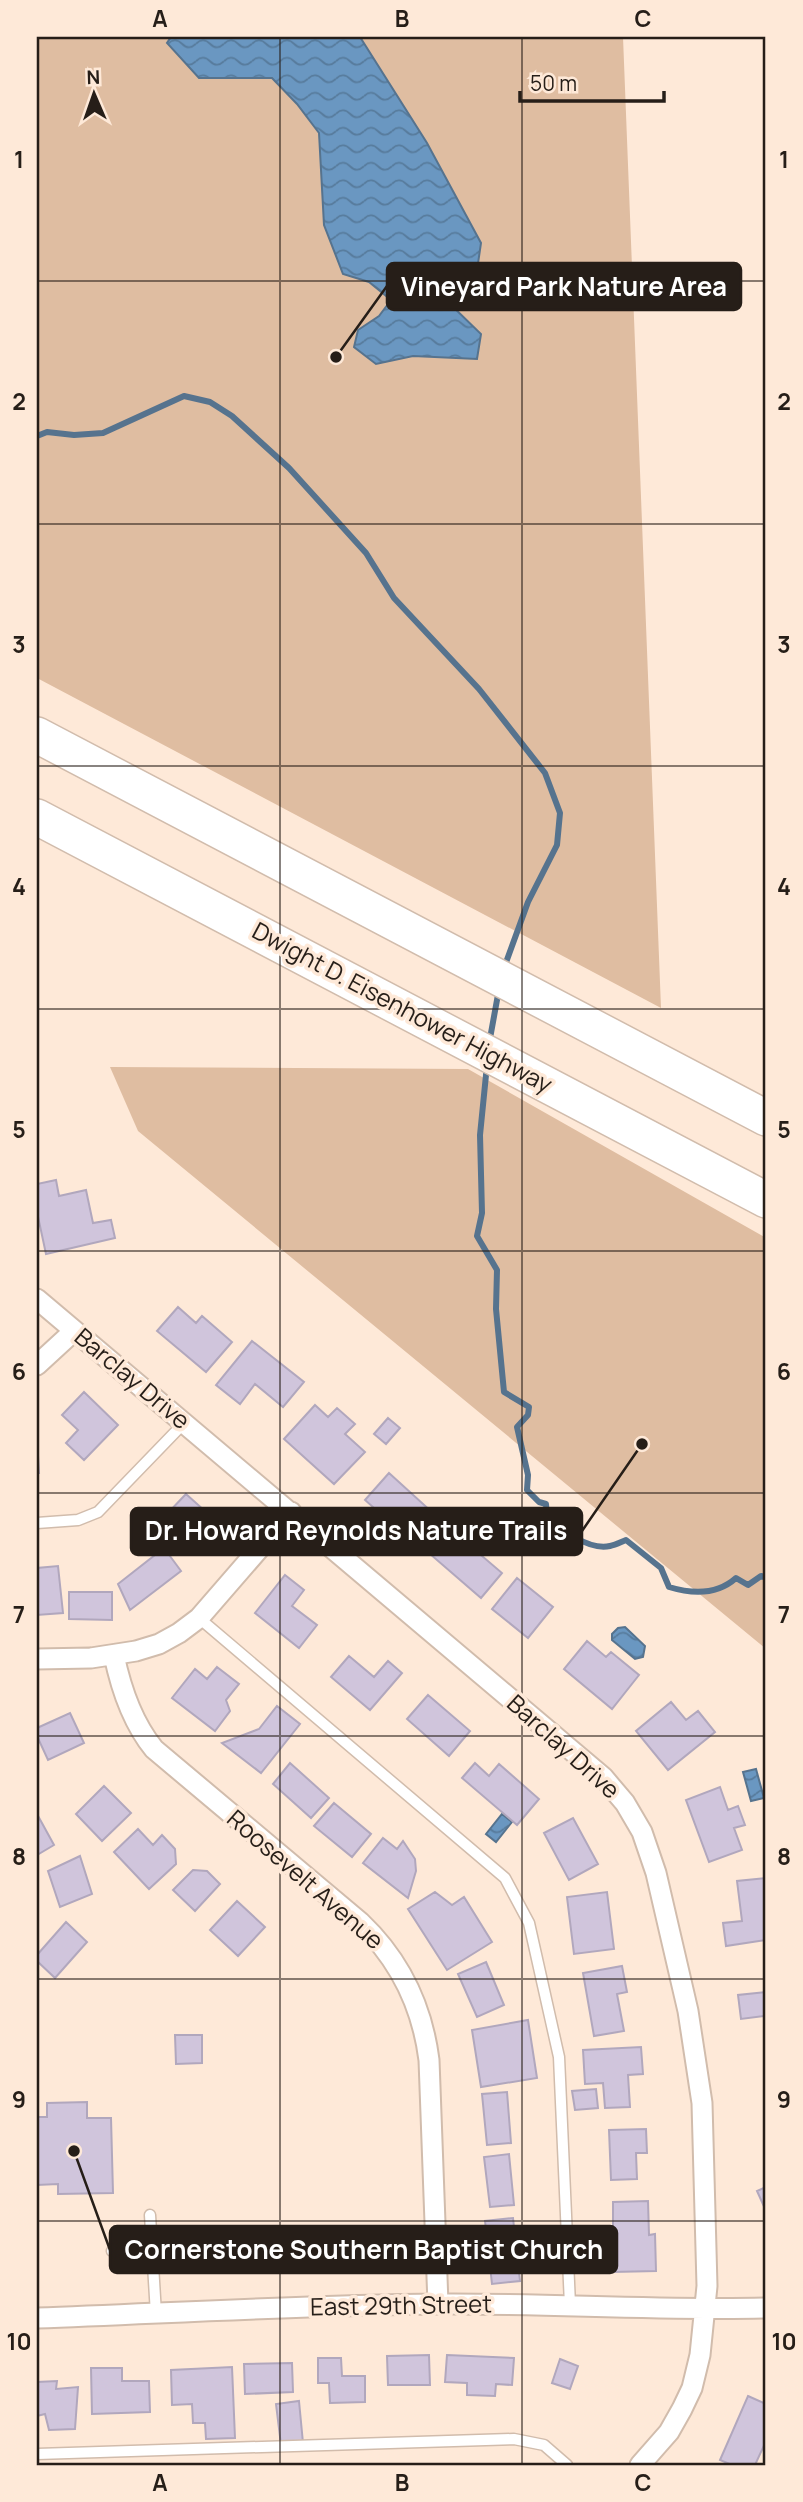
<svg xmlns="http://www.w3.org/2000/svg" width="803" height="2502" font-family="Manrope,sans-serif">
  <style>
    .park { fill: #dfbda1 }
    .water { fill: url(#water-waves); stroke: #56738e; stroke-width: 2 }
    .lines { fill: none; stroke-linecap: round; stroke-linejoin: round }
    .stream { stroke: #56738e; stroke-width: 6 }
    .building { fill: #d0c5dc; stroke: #b1a7bd; stroke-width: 2 }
    .service-casing { stroke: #d1bcac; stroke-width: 13 }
    .minor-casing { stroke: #d1bcac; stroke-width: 23 }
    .motorway-casing { stroke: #d1bcac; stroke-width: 38 }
    .service { stroke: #fff; stroke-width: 10 }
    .minor { stroke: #fff; stroke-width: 19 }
    .motorway { stroke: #fff; stroke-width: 35 }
    .grid { fill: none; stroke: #261e18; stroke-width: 2; stroke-opacity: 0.55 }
    .labels { text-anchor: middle; stroke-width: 7; stroke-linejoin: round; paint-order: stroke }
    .street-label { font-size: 24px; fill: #261e18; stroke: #fee9d8 }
    .leader { fill: none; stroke: #261e18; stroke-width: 2.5 }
    .callout-dot { fill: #261e18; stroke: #fee9d8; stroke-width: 2.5 }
    .callout { fill: #261e18; stroke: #261e18; stroke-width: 2.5 }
    .callout-label { font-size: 26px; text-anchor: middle; font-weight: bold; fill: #fff }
    .neatline { fill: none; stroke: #261e18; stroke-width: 2.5 }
    .grid-label { font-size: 23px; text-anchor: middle; font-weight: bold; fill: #261e18 }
  </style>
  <defs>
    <pattern id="water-waves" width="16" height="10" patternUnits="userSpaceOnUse" patternTransform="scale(1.75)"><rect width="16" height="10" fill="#6a97c1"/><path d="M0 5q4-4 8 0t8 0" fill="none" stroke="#577b9c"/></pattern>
  </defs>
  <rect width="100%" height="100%" fill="#fee9d8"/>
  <!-- park -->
  <path class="park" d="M37,37H623L661,1008L37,678Z
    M110,1067L468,1069L766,1238V1649L138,1131Z"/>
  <!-- water -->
  <path class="water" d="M171,37H360L427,143L481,243L476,277L436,279L431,300L448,302L481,334L477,359L413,356L376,364L354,347L358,330L379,316L391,300L369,282L343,274L324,225L319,133L297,104L272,78H199L167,43Z
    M625,1627L645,1646L643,1657L635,1659L612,1640V1634L618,1628Z
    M756,1769L764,1798L751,1801L743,1772Z
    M502,1814L512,1822L496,1842L486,1834Z"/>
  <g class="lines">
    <!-- stream -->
    <path class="stream" d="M37,436L47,432L74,435L103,433L184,396L210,402L232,416L289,468L366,553L394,598L479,689L545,773L560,813L557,845L528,902L504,968
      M489,1044L499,989
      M487,1065L480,1135L482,1213L477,1236L497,1270L496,1309L504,1392L529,1407L528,1415L517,1427L528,1475L527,1490L539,1502L546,1504L547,1516C560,1529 589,1551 610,1546C615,1545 621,1542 626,1540L661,1568L669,1587C692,1594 717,1595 736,1578L748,1585L761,1576L766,1577"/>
  </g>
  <!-- building -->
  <path class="building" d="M56,1180L59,1196L86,1190L93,1223L111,1220L115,1238L46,1254L37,1212V1184Z
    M178,1307L196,1323L202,1316L232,1342L206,1372L157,1331Z
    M252,1341L304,1382L283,1407L255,1384L240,1404L216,1385Z
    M84,1392L118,1425L84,1460L66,1443L78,1430L62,1415Z
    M315,1405L328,1417L337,1408L355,1424L345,1434L365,1452L334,1484L284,1439Z
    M388,1418L400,1428L386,1444L374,1434Z
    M37,1438L39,1473H37Z
    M389,1473L433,1513L409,1539L365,1500Z
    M186,1494L215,1520L195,1542L166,1515Z
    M457,1522L489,1549L482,1556L502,1573L481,1598L430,1554Z
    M164,1548L181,1571L130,1610L118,1584Z
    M58,1566L63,1613L37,1615V1568Z
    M285,1575L304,1590L292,1606L317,1625L299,1648L255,1613Z
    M517,1578L553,1607L528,1638L492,1609Z
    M69,1592H112V1620L69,1619Z
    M587,1641L606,1657L611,1652L639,1675L612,1709L564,1669Z
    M349,1656L374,1677L388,1661L402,1673L370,1710L331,1677Z
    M217,1667L239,1684L226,1700L230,1711L215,1731L172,1698L195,1669L207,1679Z
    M428,1695L470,1731L449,1756L407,1719Z
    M671,1702L686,1720L698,1711L715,1732L668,1770L636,1731Z
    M277,1706L300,1724L261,1773L222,1743L259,1729Z
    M70,1713L84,1743L48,1760L37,1736V1728Z
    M290,1763L329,1798L311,1818L273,1784Z
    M475,1763L489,1776L499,1764L539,1799L517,1825L462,1778Z
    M104,1786L131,1813L102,1841L76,1814Z
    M720,1787L728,1810L738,1806L745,1825L734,1828L742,1850L709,1862L686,1800Z
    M334,1803L371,1834L352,1857L314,1826Z
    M37,1814L54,1845L37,1855Z
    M573,1818L598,1864L569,1880L544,1833Z
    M138,1829L153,1845L162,1835L175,1849L176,1864L149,1889L114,1852Z
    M383,1838L397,1849L403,1841L415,1859L416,1871L408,1898L363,1863Z
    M80,1856L92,1894L60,1907L48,1871Z
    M193,1870L207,1871L220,1884L195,1911L173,1890Z
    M766,1878V1940L726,1946L723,1923L742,1921L737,1881Z
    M435,1892L452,1905L464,1897L492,1942L447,1970L408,1909Z
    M607,1892L614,1949L574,1954L567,1897Z
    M237,1901L265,1927L238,1956L210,1930Z
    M66,1922L87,1942L55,1978L37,1961V1955Z
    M486,1962L504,2005L477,2017L458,1974Z
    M622,1966L627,1992L617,1994L624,2031L594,2036L583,1973Z
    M766,1992V2036L764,2016L741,2019L738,1995Z
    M528,2020L537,2078L481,2087L472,2030Z
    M175,2035H202V2063L176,2064Z
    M641,2047L643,2074L628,2075L630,2107L605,2108L603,2083L585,2084L583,2050Z
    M596,2089L598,2108L575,2110L572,2091Z
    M507,2092L511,2143L487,2145L482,2094Z
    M87,2102V2118H111L113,2193L58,2194V2184L37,2185V2117H47V2103Z
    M646,2129L647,2153H636L637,2179L611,2180L609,2130Z
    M509,2154L514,2205L490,2207L484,2157Z
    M766,2187V2211L757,2191Z
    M648,2201L649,2235L655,2234L656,2271L613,2272V2260H600L599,2229H613V2202Z
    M513,2218L520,2281L492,2284L485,2221Z
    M429,2355L430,2385H388L387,2356Z
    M447,2355L514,2358L512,2385L496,2384L495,2396L467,2395V2383L445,2382Z
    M318,2358H341L342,2376H365V2402L330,2403L329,2383H318Z
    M560,2359L578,2366L570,2389L552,2383Z
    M292,2363L293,2392L245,2394L244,2364Z
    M232,2367L235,2438L206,2439L205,2423H193L192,2404L172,2405L171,2370Z
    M91,2368H122V2381H149L150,2412L92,2414Z
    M57,2381L56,2389L78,2387L75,2429L49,2430L45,2414L37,2416V2382Z
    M748,2396L766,2404V2441L755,2465H732L720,2460Z
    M299,2401L303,2443L281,2445L276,2404Z"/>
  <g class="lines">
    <defs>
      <path id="service" d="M37,1523L78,1520L98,1512L184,1423
        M199,1618L505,1878L529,1923L559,2057L570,2305
        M150,2215L156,2314
        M112,2251L152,2249
        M37,2454L514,2439L544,2445L567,2465"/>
      <path id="minor" d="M37,1299L603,1777L625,1803L642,1832L656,1873L688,2011L702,2103L707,2286L700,2355L692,2388L682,2409L669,2432L640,2465
        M37,1365L74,1331
        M114,1655C121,1689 132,1722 154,1749L360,1922C400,1960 422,2005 429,2060L438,2304
        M37,1659L91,1658L136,1651L159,1644L179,1633L199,1618L291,1512
        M37,2318C171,2313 305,2305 438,2304C548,2303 657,2311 766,2308"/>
      <path id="motorway" d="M37,735L766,1118
        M37,817L766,1200"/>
    </defs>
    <!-- service casing -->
    <use href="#service" class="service-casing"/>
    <!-- minor casing -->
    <use href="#minor" class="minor-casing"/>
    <!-- motorway casing -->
    <use href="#motorway" class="motorway-casing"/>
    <!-- service -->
    <use href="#service" class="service"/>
    <!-- minor -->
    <use href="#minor" class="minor"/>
    <!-- motorway -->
    <use href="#motorway" class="motorway"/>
  </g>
  <!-- grid -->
  <path class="grid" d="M280,37V2465M522,37V2465M37,281H766M37,524H766M37,766H766M37,1009H766M37,1251H766M37,1493H766M37,1736H766M37,1979H766M37,2221H766"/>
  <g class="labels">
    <!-- street labels -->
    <g class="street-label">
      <text transform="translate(402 1008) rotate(28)" y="8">Dwight D. Eisenhower Highway</text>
      <text transform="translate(132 1379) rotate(40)" y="8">Barclay Drive</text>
      <text transform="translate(563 1747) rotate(42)" y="8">Barclay Drive</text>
      <text transform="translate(305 1880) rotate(41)" y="8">Roosevelt Avenue</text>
      <text transform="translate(401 2306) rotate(-1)" y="8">East 29th Street</text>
    </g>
  </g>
  <!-- callouts -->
  <path class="leader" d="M336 357L387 286M642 1444L582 1531M74 2151L110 2250"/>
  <g class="callout-dot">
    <circle cx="336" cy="357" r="7"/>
    <circle cx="642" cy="1444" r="7"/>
    <circle cx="74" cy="2151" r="7"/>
  </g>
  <g class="callout">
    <rect x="387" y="263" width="354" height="47" rx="7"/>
    <rect x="131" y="1508" width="451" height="47" rx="7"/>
    <rect x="110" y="2226" width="507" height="47" rx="7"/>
  </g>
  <g class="callout-label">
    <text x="564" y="296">Vineyard Park Nature Area</text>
    <text x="356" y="1540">Dr. Howard Reynolds Nature Trails</text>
    <text x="364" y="2259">Cornerstone Southern Baptist Church</text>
  </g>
  <!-- border -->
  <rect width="803" height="2502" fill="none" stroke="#fee9d8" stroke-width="77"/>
  <!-- north arrow -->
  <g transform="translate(94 94) rotate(358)" stroke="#fee9d8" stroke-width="5" paint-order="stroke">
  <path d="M0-5L12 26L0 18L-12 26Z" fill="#261e18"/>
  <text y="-10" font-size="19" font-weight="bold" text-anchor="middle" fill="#261e18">N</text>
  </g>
  <!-- scale -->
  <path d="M520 91v10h144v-10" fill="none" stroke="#261e18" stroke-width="3.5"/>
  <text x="530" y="91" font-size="21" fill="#261e18" stroke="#fee9d8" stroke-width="5" paint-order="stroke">50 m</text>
  <rect x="38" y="38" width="726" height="2426" class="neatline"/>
  <g class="grid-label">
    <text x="160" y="27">A</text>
    <text x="402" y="27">B</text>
    <text x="643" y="27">C</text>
    <text x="19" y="168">1</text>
    <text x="784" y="168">1</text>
    <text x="19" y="410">2</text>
    <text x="784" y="410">2</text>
    <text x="19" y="653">3</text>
    <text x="784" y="653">3</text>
    <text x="19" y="895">4</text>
    <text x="784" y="895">4</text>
    <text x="19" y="1138">5</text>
    <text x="784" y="1138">5</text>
    <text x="19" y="1380">6</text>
    <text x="784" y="1380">6</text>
    <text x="19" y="1623">7</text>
    <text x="784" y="1623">7</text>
    <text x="19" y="1865">8</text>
    <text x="784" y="1865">8</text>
    <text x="19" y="2108">9</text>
    <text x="784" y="2108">9</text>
    <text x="19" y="2350">10</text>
    <text x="784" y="2350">10</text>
    <text x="160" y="2491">A</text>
    <text x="402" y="2491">B</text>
    <text x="643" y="2491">C</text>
  </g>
</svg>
